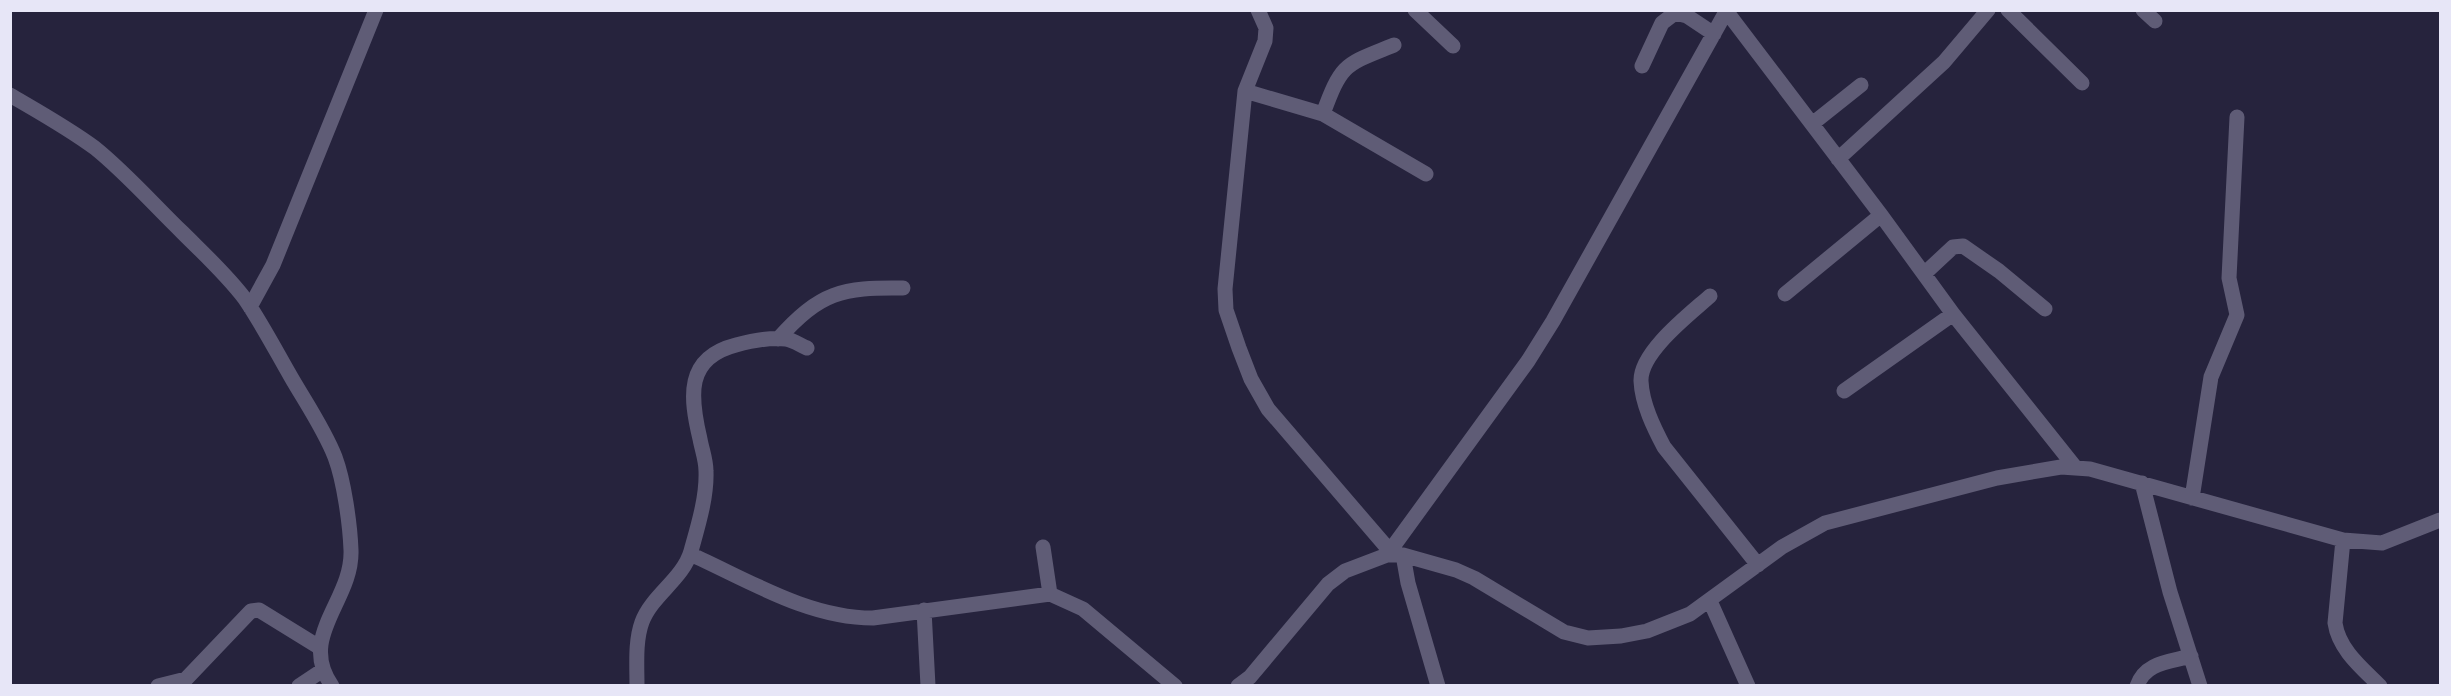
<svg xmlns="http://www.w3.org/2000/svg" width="2451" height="696" font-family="Lato,sans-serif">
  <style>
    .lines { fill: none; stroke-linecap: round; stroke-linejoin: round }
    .minor { stroke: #5f5c76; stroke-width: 15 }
  </style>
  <rect width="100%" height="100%" fill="#26233d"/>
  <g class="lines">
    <!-- minor -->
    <path class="minor" d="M1258,10L1266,28L1265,41L1245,91L1225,289L1226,310L1239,348L1251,379L1268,409L1390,551
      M1415,10L1453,46
      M2008,10L2082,83
      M2143,10L2155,21
      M1727,12L1881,215L1953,314L2075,467
      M1642,66L1662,23L1675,13L1687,16L1714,34
      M1245,91L1323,114L1426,174
      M10,95C39,112 68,128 95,148C126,173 154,205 183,233C204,254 227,275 245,299C262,324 276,351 291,377C306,403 324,429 335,457C344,481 350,524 351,550C353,601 297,636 332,686
      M1323,114C1342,62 1345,65 1394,45
      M1812,124L1861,85
      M1838,159L1944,62L1988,10
      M1924,274L1953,247L1963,246L1999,271L2045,309
      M1785,294L1881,215
      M1710,296C1690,314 1640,352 1641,381C1642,404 1654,428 1664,447L1758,565
      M250,307L273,265L376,10
      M778,339C820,292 842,287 903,288
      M1844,391L1953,314
      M2142,483L2170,592L2200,686
      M2192,498L2211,377L2237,315L2229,278L2237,117
      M2343,540L2335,623C2339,650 2362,668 2380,686
      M1043,547L1050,594
      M690,554C748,580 808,618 873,618L1050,594L1083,609L1175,686
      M1387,555L1528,361L1553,321L1727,10
      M1403,555L1408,583L1438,686
      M1710,601L1748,686
      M924,610L928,686
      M158,686L186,679L251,611L259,610L319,647
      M299,686L323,670
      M637,686C637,665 635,641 642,622C652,595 683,579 691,551C698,526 707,497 706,471C706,460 702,450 700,439C690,397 685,358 736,345C751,341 771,337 786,339C793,340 800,345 807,348
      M1238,686L1250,677L1328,584L1345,571L1387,555H1403L1456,570L1474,578L1564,632L1588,638L1621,636L1647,631L1690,614L1782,547L1825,523L1997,478L2061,467L2090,469L2343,540L2382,543L2440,520
      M2137,686C2145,662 2170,662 2191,656"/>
  </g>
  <!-- border -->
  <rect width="2451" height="696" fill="none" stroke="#e7e6f7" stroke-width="24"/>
</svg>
